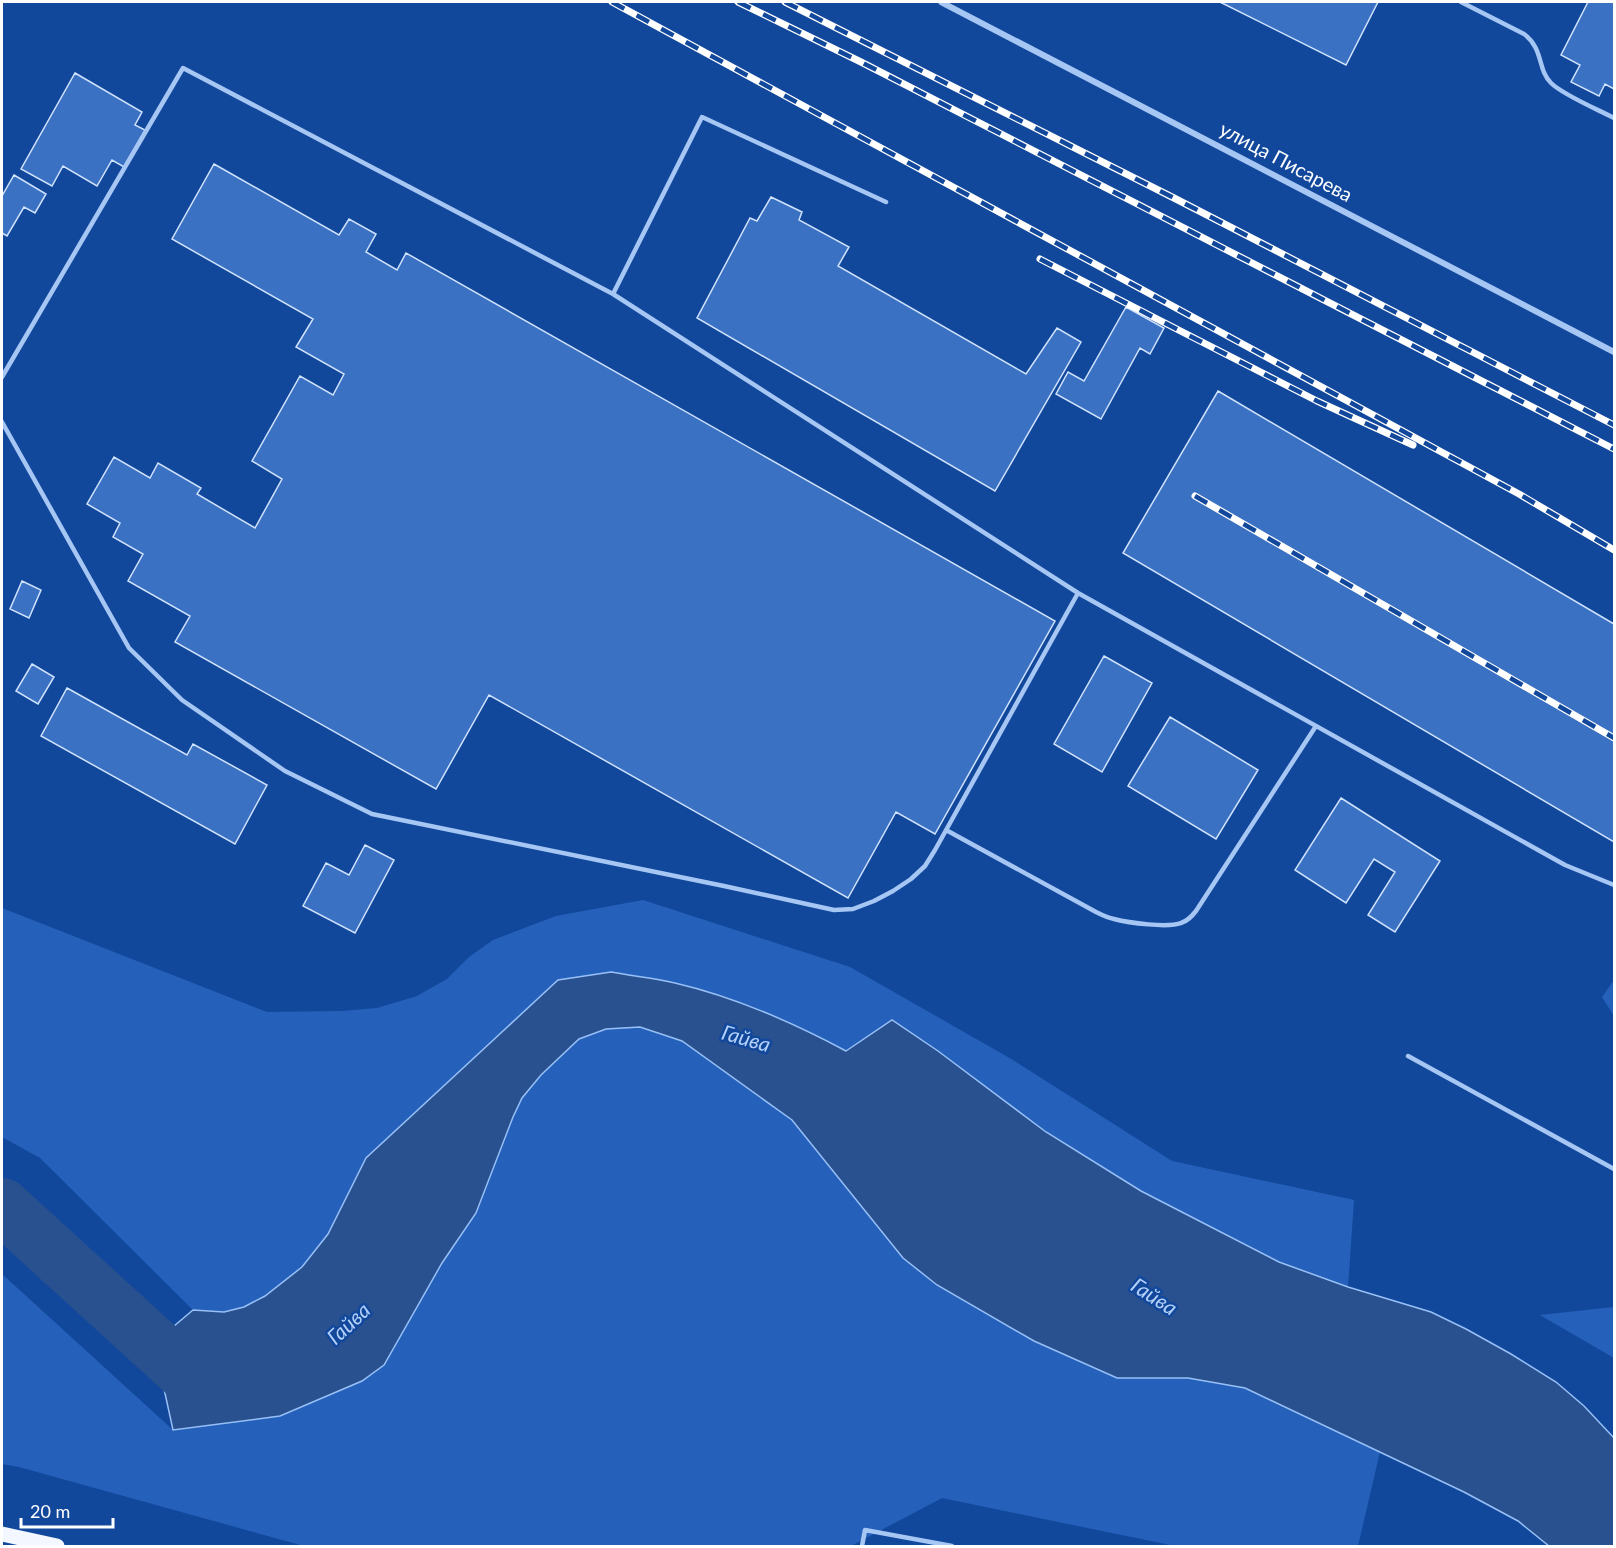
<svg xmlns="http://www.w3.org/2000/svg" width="1616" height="1548" font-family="Lato,sans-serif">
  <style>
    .green { fill: #2561ba }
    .water { fill: #29518f; stroke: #98c0f7; stroke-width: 1.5 }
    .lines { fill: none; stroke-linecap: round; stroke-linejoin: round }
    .river { stroke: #29518f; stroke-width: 56 }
    .building { fill: #3b71c3; stroke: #cfe2fe; stroke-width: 1.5 }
    .lane { stroke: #a6c6f4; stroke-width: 4.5 }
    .street { stroke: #a6c6f4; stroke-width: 6 }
    .primary { stroke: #f3f7ff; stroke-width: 15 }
    .rail-casing { stroke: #fff; stroke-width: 7 }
    .rail { stroke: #12489c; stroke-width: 4.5; stroke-dasharray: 14; stroke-linecap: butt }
    .labels { text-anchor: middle; stroke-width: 5; stroke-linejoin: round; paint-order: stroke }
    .street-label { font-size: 20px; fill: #fff; stroke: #12489c }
    .water-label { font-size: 21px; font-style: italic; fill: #b3d1fa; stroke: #12489c }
  </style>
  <rect width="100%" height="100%" fill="#12489c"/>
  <!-- green -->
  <path class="green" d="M643,900L850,967L1013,1060L1172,1161L1354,1200L1348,1287L1279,1262L1141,1191L1046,1132L938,1051L892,1020L846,1051L808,1031L741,1002L558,980L366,1158L328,1234L302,1267L265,1296L244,1307L224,1312L193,1310L40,1158L2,1137V908L267,1012L342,1011L377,1008L417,996L447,979L469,957L493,940L556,916Z
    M1614,977V1016L1602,997L1614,980Z
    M640,1027L682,1041L792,1120L903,1258L937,1285L1034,1341L1117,1378H1188L1245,1388L1380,1452L1358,1546H1175L942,1498L851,1546H304L19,1467L2,1464V1274L173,1430L280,1416L384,1365L442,1263L476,1213L513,1117L522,1098L541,1075L579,1039L606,1029Z
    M1614,1307V1358L1540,1315Z"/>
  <!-- water -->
  <path class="water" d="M611,972C632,976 654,978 675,983C735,997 792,1022 846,1051L892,1020L938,1051L1046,1132L1141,1191L1279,1262L1348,1287L1431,1312L1466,1329L1511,1354L1556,1382L1584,1406L1614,1438V1546H1549L1518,1521L1464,1492L1245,1388L1188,1378H1117L1034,1341L937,1285L903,1258L792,1120L682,1041L640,1027L606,1029L579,1039L541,1075L522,1098L513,1117L476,1213L442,1263L384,1365L362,1381L280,1416L173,1430L154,1343L193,1310L224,1312L244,1307L265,1296L302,1267L328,1234L366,1158L558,980Z"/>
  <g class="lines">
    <!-- river -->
    <path class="river" d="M2,1206L192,1379L217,1378"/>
  </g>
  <!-- building -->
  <path class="building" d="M1220,2H1378L1346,65Z
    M1588,2H1614V89L1605,84L1599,96L1571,82L1580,65L1561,55Z
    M75,73L142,112L135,125L145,130L124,167L112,160L97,186L63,166L52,186L21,169Z
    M214,164L339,235L349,219L376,234L366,252L397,270L406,253L1055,621L935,834L896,812L848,898L489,695L436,789L175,642L190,616L128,581L143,554L113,537L120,523L87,504L114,457L150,478L158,463L201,488L197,494L255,528L282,479L252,461L300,376L333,395L344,374L296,347L313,319L172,239Z
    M14,175L46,194L35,213L24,207L7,236L2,233V196Z
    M771,197L802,212L799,220L849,247L838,266L1026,374L1057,328L1081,342L995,491L697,318L750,218L757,221Z
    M1126,307L1164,328L1150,354L1140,348L1101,419L1056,394L1068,372L1084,381Z
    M1218,391L1614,624V842L1123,553Z
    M22,581L41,590L29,618L10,609Z
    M1104,656L1152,683L1102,772L1054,744Z
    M32,664L54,677L38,704L16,691Z
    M67,688L187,755L193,744L267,785L235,844L41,736Z
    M1170,717L1258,770L1216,839L1128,786Z
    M1341,798L1440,861L1395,932L1368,915L1395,872L1374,859L1346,903L1295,870Z
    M365,845L394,860L355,933L303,906L326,863L349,875Z"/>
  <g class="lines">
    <!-- lane -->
    <path class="lane" d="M1461,2L1524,34C1544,49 1537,69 1551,83C1563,95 1599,110 1614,118
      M613,294L702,117L886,202
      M2,377L183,68L613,294L1078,593L1565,865L1614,885
      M2,422L129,648L182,700L285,771L372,814L724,886L834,910L853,909L874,901L893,891L911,879L925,866L935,850L1078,593
      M946,830L1096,912C1102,915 1108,918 1114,919C1129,923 1168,928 1181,923C1188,921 1192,916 1196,911L1316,726
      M1408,1056L1614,1169
      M862,1546L865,1530L952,1546"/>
    <!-- street -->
    <path class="street" d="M941,2L1614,352"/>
    <!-- primary -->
    <path class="primary" d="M2,1534L57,1546"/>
    <defs>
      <path id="rail" d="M612,2L1519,494L1614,550
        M738,2L861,62L1614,449
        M785,2L1174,198L1614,425
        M1040,259L1317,401L1413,445
        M1195,496L1614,738"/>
    </defs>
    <!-- rail casing -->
    <use href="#rail" class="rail-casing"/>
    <!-- rail -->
    <use href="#rail" class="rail"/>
  </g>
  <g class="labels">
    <!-- street labels -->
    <g class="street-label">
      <text transform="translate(1286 162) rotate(28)" y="7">улица Писарева</text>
    </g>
    <!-- water labels -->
    <g class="water-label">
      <text transform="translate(746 1039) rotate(16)" y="7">Гайва</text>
      <text transform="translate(1154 1297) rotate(33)" y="7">Гайва</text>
      <text transform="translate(349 1324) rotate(-43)" y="7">Гайва</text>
    </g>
  </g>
  <!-- border -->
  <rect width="1616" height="1548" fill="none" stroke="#ffffff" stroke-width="6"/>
  <!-- scale -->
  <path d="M21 1518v9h92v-9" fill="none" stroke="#ffffff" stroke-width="3"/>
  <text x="30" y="1518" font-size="18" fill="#ffffff" stroke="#12489c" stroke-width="4.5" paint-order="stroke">20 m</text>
</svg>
